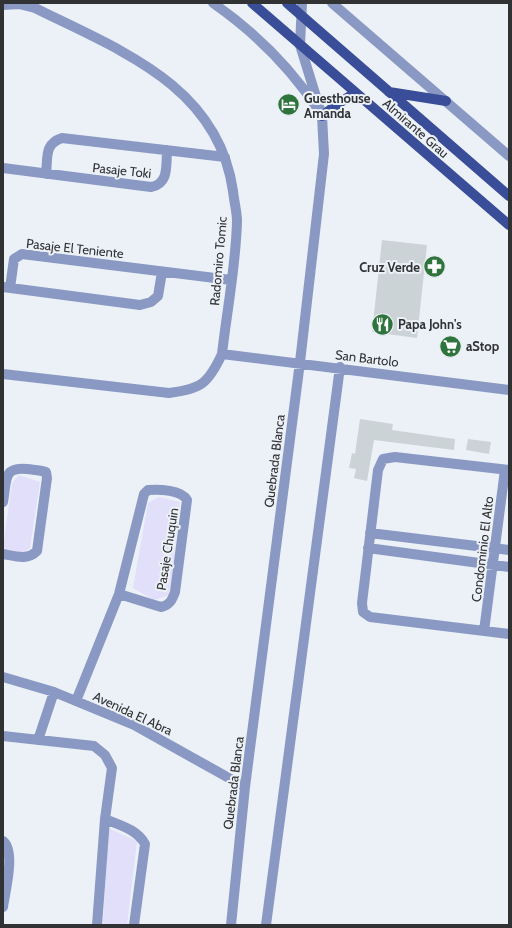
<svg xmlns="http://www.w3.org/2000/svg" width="512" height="928" font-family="Cabin,sans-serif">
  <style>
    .green { fill: #e2dffb }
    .building { fill: #ccd3d6 }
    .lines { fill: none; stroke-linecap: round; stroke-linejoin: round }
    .minor { stroke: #8a99c4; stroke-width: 10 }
    .tertiary { stroke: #8a99c4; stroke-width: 10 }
    .primary { stroke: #3a4d99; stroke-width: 10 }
    .labels { text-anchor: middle; stroke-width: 4; stroke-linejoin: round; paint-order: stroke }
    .poi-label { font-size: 13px; font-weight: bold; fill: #303234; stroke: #ecf1f7; text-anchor: start }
    .street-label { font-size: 13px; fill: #303234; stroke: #ecf1f7 }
  </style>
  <rect width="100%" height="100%" fill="#ecf1f7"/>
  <!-- green -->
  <path class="green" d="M19,475L40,482L30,548L23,553L3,548L12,483Z
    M159,497L180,502L171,586L167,596L154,600L133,588L148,503Z
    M108,828L137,841L127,925H103Z"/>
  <!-- building -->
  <path class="building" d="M382,240L427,245L417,338L372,332Z
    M360,419L393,424L392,430L455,439L454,450L374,440L367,481L354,478L356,469L349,468L352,453L355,454Z
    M468,439L491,442L489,454L466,450Z"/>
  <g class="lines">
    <!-- minor -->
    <path class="minor" d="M213,3C253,31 290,67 317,108
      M3,5L19,4L35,8C119,50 218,85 233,191C234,201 237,212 237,221C236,265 227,310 222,354C208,384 201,389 169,393L3,374
      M3,168L151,187C169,184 166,166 167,150
      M46,174C48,157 44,144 62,138L225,157
      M3,287L140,305L151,302L158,296L162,272
      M10,288L14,259L22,254L231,280
      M222,354L509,390
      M509,470L395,457L383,459L378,470L362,603L363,612L370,617L509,634
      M3,502C7,482 2,466 27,469C34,470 40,470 46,472L47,478L37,551C27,561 15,556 3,554
      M370,533L509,550
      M368,548L509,567
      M484,631L505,470
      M3,677L54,692L134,725L245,787
      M76,701L119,594L144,494L148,490C159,489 182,490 187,500L175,592C172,600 170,605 161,607L119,594
      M3,736L94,746L105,755L112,768L105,819
      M38,740L54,692
      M3,841C16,851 5,892 3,907
      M97,925L105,819C119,825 137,829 145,844L134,925
      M231,925L245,787L300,362L324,154L322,116L300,45
      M266,925L340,367"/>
    <!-- tertiary -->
    <path class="tertiary" d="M332,3L509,156
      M300,45L302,3"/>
    <!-- primary -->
    <path class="primary" d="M252,3L509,225
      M287,3L509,196
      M389,92L446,101
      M322,116L339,103L355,93"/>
  </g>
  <!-- icons -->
  <defs>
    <symbol id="hotel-disc" viewBox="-11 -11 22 22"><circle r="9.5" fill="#2f733d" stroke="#ecf1f7"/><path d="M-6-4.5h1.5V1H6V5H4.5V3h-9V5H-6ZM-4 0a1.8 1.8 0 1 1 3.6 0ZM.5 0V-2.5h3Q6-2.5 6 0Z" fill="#fff"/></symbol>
    <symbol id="pharmacy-disc" viewBox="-11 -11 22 22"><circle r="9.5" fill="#2f733d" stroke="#ecf1f7"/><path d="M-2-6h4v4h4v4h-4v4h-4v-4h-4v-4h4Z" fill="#fff"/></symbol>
    <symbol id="restaurant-disc" viewBox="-11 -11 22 22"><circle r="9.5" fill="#2f733d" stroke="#ecf1f7"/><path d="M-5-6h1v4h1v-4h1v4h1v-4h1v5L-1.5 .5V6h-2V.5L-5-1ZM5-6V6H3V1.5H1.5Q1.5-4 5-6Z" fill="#fff"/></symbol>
    <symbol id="supermarket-disc" viewBox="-11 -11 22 22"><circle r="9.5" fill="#2f733d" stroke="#ecf1f7"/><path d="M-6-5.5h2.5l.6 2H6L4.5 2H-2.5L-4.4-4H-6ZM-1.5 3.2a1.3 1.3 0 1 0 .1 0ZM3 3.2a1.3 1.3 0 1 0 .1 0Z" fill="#fff"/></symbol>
  </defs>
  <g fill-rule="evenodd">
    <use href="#hotel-disc" x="276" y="92" width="25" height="25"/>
    <use href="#pharmacy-disc" x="422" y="254" width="25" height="25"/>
    <use href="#restaurant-disc" x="370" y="312" width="25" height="25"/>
    <use href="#supermarket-disc" x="438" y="334" width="25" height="25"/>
  </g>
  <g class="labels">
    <!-- poi labels -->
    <g class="poi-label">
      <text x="304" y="103">Guesthouse<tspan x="304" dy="15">Amanda</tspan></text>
      <text x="420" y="272" text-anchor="end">Cruz Verde</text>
      <text x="398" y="329">Papa John's</text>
      <text x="466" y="351">aStop</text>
    </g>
    <!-- street labels -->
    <g class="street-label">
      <text transform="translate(416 128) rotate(41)" y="5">Almirante Grau</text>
      <text transform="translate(122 170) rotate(6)" y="5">Pasaje Toki</text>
      <text transform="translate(75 248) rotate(6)" y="5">Pasaje El Teniente</text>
      <text transform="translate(218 261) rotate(-85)" y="5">Radomiro Tomic</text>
      <text transform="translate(367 358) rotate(7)" y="5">San Bartolo</text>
      <text transform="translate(274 461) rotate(-83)" y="5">Quebrada Blanca</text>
      <text transform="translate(167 549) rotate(-81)" y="5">Pasaje Chuquin</text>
      <text transform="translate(482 549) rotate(-83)" y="5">Condominio El Alto</text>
      <text transform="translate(133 713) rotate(25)" y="5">Avenida El Abra</text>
      <text transform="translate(233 783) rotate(-83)" y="5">Quebrada Blanca</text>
    </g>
  </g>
  <!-- border -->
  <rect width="512" height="928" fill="none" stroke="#303234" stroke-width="8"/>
</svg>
